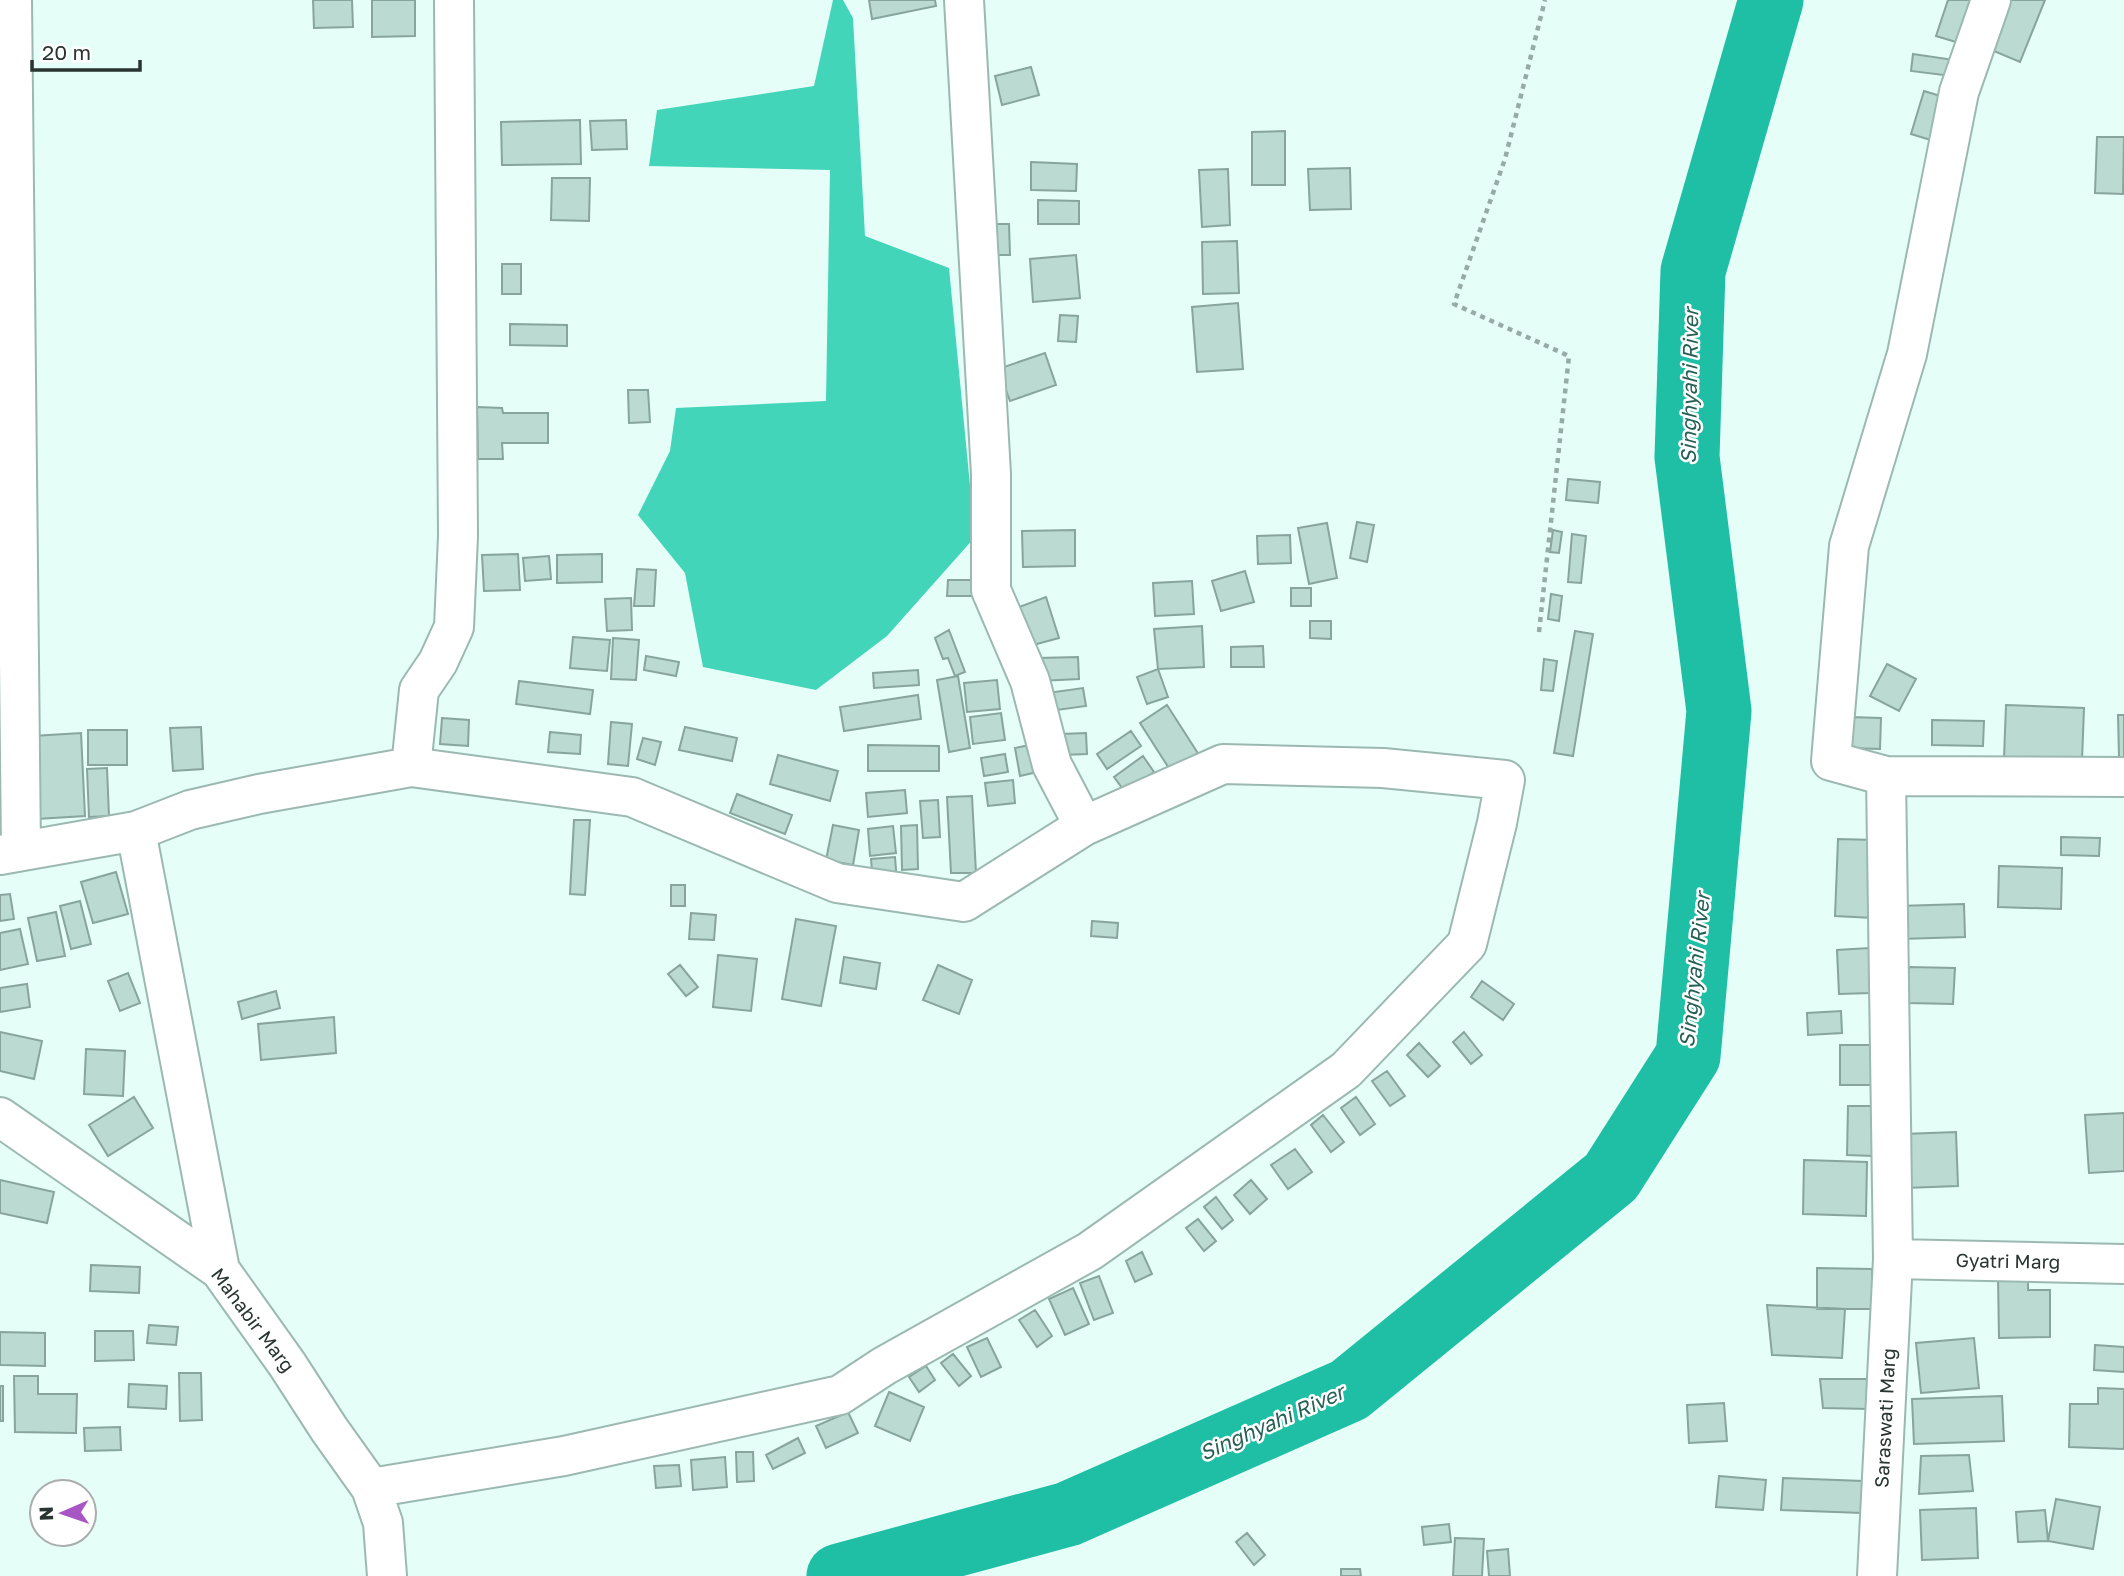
<svg xmlns="http://www.w3.org/2000/svg" width="2124" height="1576" font-family="'Golos Text',sans-serif">
  <style>
    .forest { fill: #42d5ba }
    .lines { fill: none; stroke-linecap: round; stroke-linejoin: round }
    .river { stroke: #1ebfa5; stroke-width: 65 }
    .building { fill: #bbdad2; stroke: #87a59d; stroke-width: 2 }
    .minor-casing { stroke: #9bb9b1; stroke-width: 42 }
    .path { stroke: #97aba5; stroke-width: 4.5; stroke-dasharray: 5 5; stroke-linecap: butt }
    .minor { stroke: #fff; stroke-width: 38 }
    .labels { text-anchor: middle; stroke-width: 5; stroke-linejoin: round; paint-order: stroke }
    .street-label { font-size: 19px; fill: #283531; stroke: #fff }
    .water-label { font-size: 21px; font-style: italic; fill: #276155; stroke: #fff }
  </style>
  <rect width="100%" height="100%" fill="#e5fef7"/>
  <!-- forest -->
  <path class="forest" d="M833,0H843L853,18L865,236L949,268L975,537L887,636L816,690L703,667L685,573L638,515L670,451L676,408L826,401L830,170L649,166L657,110L814,86Z"/>
  <g class="lines">
    <!-- river -->
    <path class="river" d="M839,1576L1068,1514L1349,1390L1611,1177L1688,1056L1719,711L1687,457L1693,271L1771,0"/>
  </g>
  <!-- building -->
  <path class="building" d="M313,0H352L353,27L314,28Z
    M372,0H415V36L372,37Z
    M869,0H935L936,6L872,19Z
    M1948,0H1981L1966,45L1936,36Z
    M2009,0H2045L2020,62L1989,49Z
    M1913,54L1954,60L1951,76L1911,71Z
    M1031,67L1039,95L1002,105L995,76Z
    M1924,91L1947,98L1934,141L1911,134Z
    M580,120L581,164L502,165L501,122Z
    M626,120L627,149L592,150L590,121Z
    M1285,131V185H1252V132Z
    M2097,137H2124L2123,194L2095,193Z
    M1031,162L1077,164L1076,191L1031,190Z
    M1350,168L1351,209L1310,210L1308,169Z
    M1228,169L1230,225L1202,227L1199,170Z
    M552,178H590L589,221L551,220Z
    M1038,200L1079,201V224H1038Z
    M990,224H1009L1010,255H991Z
    M1237,241L1239,293L1203,294L1202,242Z
    M1076,255L1080,298L1033,302L1030,259Z
    M502,264H521V294H502Z
    M1238,303L1243,369L1197,372L1192,307Z
    M1060,315L1078,316L1076,342L1058,341Z
    M510,324L567,325V346L510,345Z
    M1045,353L1056,385L1010,401L998,369Z
    M628,390H648L650,422L629,423Z
    M477,407L502,408L503,413H548V443H502L503,459H478Z
    M1568,479L1600,482L1598,503L1566,500Z
    M1357,522L1374,525L1367,562L1350,558Z
    M1327,523L1337,578L1309,584L1298,528Z
    M1075,530V566L1023,567L1022,531Z
    M1553,530L1562,532L1559,553L1550,552Z
    M1572,534L1586,536L1581,583L1568,582Z
    M1290,535L1291,563L1258,564L1257,536Z
    M518,554L520,590L484,591L482,555Z
    M602,554V582L557,583V555Z
    M549,556L551,579L525,581L523,558Z
    M637,569L656,570L654,606H634Z
    M1245,571L1254,602L1221,611L1212,581Z
    M948,580H973V596H947Z
    M1192,581L1194,614L1155,616L1153,583Z
    M1291,588H1311V606H1291Z
    M1551,594L1562,596L1559,621L1548,619Z
    M1046,597L1059,638L1033,645L1019,607Z
    M631,598L632,630L607,631L605,599Z
    M1310,621H1331V639L1310,638Z
    M1202,626L1204,667L1158,669L1154,629Z
    M949,630L965,672L955,676L948,658L943,659L935,638Z
    M1575,631L1593,634L1573,756L1554,753Z
    M573,637L610,640L607,671L570,668Z
    M613,638L639,640L636,680L611,679Z
    M1263,646L1264,667H1231V647Z
    M646,656L679,662L676,676L644,670Z
    M1078,657L1079,679L1039,681L1038,658Z
    M1544,659L1557,661L1553,691L1541,690Z
    M1887,664L1916,679L1899,711L1870,696Z
    M1158,669L1168,697L1147,704L1137,677Z
    M918,670L919,685L874,688L873,673Z
    M958,676L970,748L949,752L937,680Z
    M997,680L1000,709L967,712L964,683Z
    M519,681L593,690L590,714L516,704Z
    M1083,688L1086,706L1050,711L1047,693Z
    M918,695L921,719L844,731L840,707Z
    M1167,705L1199,755L1172,773L1140,723Z
    M2006,705L2084,708L2082,761L2004,758Z
    M1001,713L1005,740L973,744L970,717Z
    M2118,715H2124V757H2119Z
    M1849,717L1881,718L1880,749L1848,748Z
    M442,718L469,720L468,746L440,744Z
    M1932,720L1984,721L1983,746L1932,745Z
    M611,722L632,724L628,766L608,764Z
    M201,727L203,769L173,771L170,728Z
    M685,727L737,738L732,761L679,750Z
    M88,730H127V765H88Z
    M1131,731L1141,746L1107,769L1097,754Z
    M550,732L581,735L580,754L548,752Z
    M81,733L85,816L37,819L33,736Z
    M1086,733L1087,754L1062,755L1061,734Z
    M643,738L661,742L655,765L637,759Z
    M1040,743L1046,770L1020,776L1015,748Z
    M868,745L939,746V771H868Z
    M1005,754L1008,772L984,776L981,758Z
    M778,755L838,771L830,801L770,784Z
    M1143,756L1154,772L1125,792L1114,777Z
    M107,768L109,816L89,817L87,769Z
    M1013,780L1015,803L988,806L985,783Z
    M905,790L907,813L868,817L866,793Z
    M737,794L792,815L785,834L730,813Z
    M972,796L976,873H951L947,797Z
    M938,800L940,837L923,838L920,801Z
    M574,820H590L585,895L570,894Z
    M833,825L859,830L853,865L826,860Z
    M917,825L918,869L902,870L901,826Z
    M893,826L896,853L870,856L868,829Z
    M2061,837L2100,838L2099,856L2061,855Z
    M1838,839L1875,840L1873,918L1835,916Z
    M895,857L897,882L873,883L871,859Z
    M1999,866L2062,868L2061,909L1998,907Z
    M116,872L128,914L93,923L81,882Z
    M671,885H685V906H671Z
    M10,894L14,919L0,921V895Z
    M80,901L91,944L71,949L60,906Z
    M1964,904L1965,937L1900,939L1898,906Z
    M56,912L65,956L37,961L28,918Z
    M691,913L716,915L714,940L689,939Z
    M796,919L836,926L821,1006L782,999Z
    M1092,921L1118,923L1117,938L1091,936Z
    M20,929L28,964L0,970V933Z
    M1869,948L1871,993L1839,994L1837,950Z
    M718,955L757,959L751,1011L713,1007Z
    M844,957L880,963L876,989L840,983Z
    M680,965L698,987L686,996L668,974Z
    M938,965L972,980L959,1014L923,1000Z
    M1909,967L1955,968L1953,1004L1908,1003Z
    M128,973L140,1003L120,1011L108,981Z
    M1482,981L1514,1004L1503,1020L1471,997Z
    M27,984L30,1007L0,1012V988Z
    M276,991L280,1008L242,1019L238,1002Z
    M1841,1011L1842,1033L1808,1035L1807,1013Z
    M334,1017L336,1053L261,1060L258,1024Z
    M0,1032L42,1041L34,1079L0,1071Z
    M1464,1032L1482,1055L1471,1064L1453,1042Z
    M1419,1043L1440,1066L1428,1077L1407,1055Z
    M1840,1045H1875V1085H1840Z
    M86,1049L125,1051L123,1096L84,1094Z
    M1387,1071L1405,1096L1390,1106L1372,1081Z
    M134,1097L153,1128L108,1156L89,1125Z
    M1356,1097L1375,1124L1360,1135L1341,1108Z
    M1848,1106H1874L1873,1156L1847,1155Z
    M2124,1113V1171L2089,1173L2085,1115Z
    M1323,1115L1344,1142L1331,1152L1311,1125Z
    M1956,1132L1958,1186L1905,1188L1903,1134Z
    M1295,1149L1312,1172L1288,1189L1271,1165Z
    M1804,1160L1867,1162L1866,1216L1803,1214Z
    M0,1180L54,1192L47,1223L0,1213Z
    M1251,1180L1267,1199L1250,1214L1234,1195Z
    M1216,1197L1233,1220L1222,1229L1204,1207Z
    M1198,1219L1216,1241L1204,1251L1186,1228Z
    M1142,1252L1152,1274L1135,1282L1126,1261Z
    M91,1265L140,1267L139,1293L90,1291Z
    M1817,1268L1872,1269V1309H1817Z
    M1099,1276L1113,1313L1094,1320L1080,1283Z
    M2028,1276V1290H2050V1337L1999,1338L1998,1277Z
    M1073,1288L1089,1324L1065,1335L1049,1299Z
    M1767,1305L1845,1309L1842,1358L1772,1355Z
    M1035,1310L1052,1336L1037,1347L1019,1320Z
    M149,1325L178,1327L176,1345L147,1343Z
    M95,1331H133L134,1360L95,1361Z
    M0,1332L45,1333V1366L0,1365Z
    M987,1338L1001,1367L981,1377L967,1347Z
    M1974,1338L1979,1388L1921,1393L1916,1343Z
    M2095,1345L2124,1347V1372L2094,1370Z
    M953,1354L971,1376L959,1386L941,1363Z
    M926,1366L935,1380L919,1392L909,1377Z
    M179,1373H201L202,1420L180,1421Z
    M14,1376H38V1394H77L76,1433L15,1432Z
    M1820,1379H1872L1870,1409L1823,1408Z
    M129,1384L167,1386L166,1409L128,1407Z
    M0,1386H3V1421H0Z
    M2098,1388L2124,1389V1449L2069,1447L2070,1404H2098Z
    M889,1392L924,1407L910,1441L875,1426Z
    M2002,1396L2004,1441L1914,1444L1912,1399Z
    M1724,1403L1727,1441L1689,1443L1687,1405Z
    M848,1412L858,1433L826,1448L816,1426Z
    M120,1427L121,1450L85,1451L84,1428Z
    M798,1438L805,1453L773,1469L766,1455Z
    M736,1452H753L754,1481L737,1482Z
    M1969,1455L1973,1491L1919,1494L1921,1456Z
    M725,1457L727,1487L693,1490L691,1460Z
    M679,1465L681,1486L656,1488L654,1466Z
    M1719,1476L1766,1480L1763,1510L1716,1507Z
    M1783,1478L1863,1481L1862,1513L1781,1510Z
    M2056,1499L2100,1507L2093,1549L2048,1541Z
    M1976,1508L1978,1558L1922,1560L1920,1510Z
    M2045,1510L2048,1541L2018,1542L2016,1512Z
    M1449,1524L1451,1542L1424,1545L1422,1527Z
    M1247,1533L1265,1555L1254,1565L1236,1542Z
    M1455,1538L1484,1539L1482,1576H1453Z
    M1508,1549L1510,1576H1489L1487,1551Z
    M1341,1569H1360L1361,1576H1341Z"/>
  <g class="lines">
    <defs>
      <path id="minor" d="M12,0L21,850
        M964,0L991,474V590L1030,681L1052,765L1084,826
        M1991,0L1959,92L1907,354L1849,546L1831,761L1886,776L2124,777
        M411,767L419,690L438,662L454,627L458,536L454,0
        M136,831L220,1270
        M0,855L136,831L190,810L259,794L411,767L632,797L837,883L964,902L1084,826L1223,764L1383,768L1505,780L1497,823L1467,944L1346,1070L1090,1251L884,1366L840,1395L564,1456L371,1488
        M0,1117L220,1270L287,1364L329,1429L371,1488L383,1523L387,1576
        M1893,1259L2124,1264
        M1877,1576L1893,1259L1886,776"/>
    </defs>
    <!-- minor casing -->
    <use href="#minor" class="minor-casing"/>
    <!-- path -->
    <path class="path" d="M1539,632L1569,356L1454,304L1505,159L1545,0"/>
    <!-- minor -->
    <use href="#minor" class="minor"/>
  </g>
  <g class="labels">
    <!-- street labels -->
    <g class="street-label">
      <text transform="translate(2008 1261) rotate(1)" y="7">Gyatri Marg</text>
      <text transform="translate(253 1320) rotate(53)" y="7">Mahabir Marg</text>
      <text transform="translate(1885 1418) rotate(-87)" y="7">Saraswati Marg</text>
    </g>
    <!-- water labels -->
    <g class="water-label">
      <text transform="translate(1690 386) rotate(-89)" y="7">Singhyahi River</text>
      <text transform="translate(1695 970) rotate(-84)" y="7">Singhyahi River</text>
      <text transform="translate(1272 1423) rotate(-24)" y="7">Singhyahi River</text>
    </g>
  </g>
  <!-- north arrow -->
  <g transform="translate(63 1513) rotate(268)"><circle r="33" fill="#ffffff" stroke="#a9aead" stroke-width="2"/>
  <path d="M0-5L12 26L0 18L-12 26Z" fill="#a956c5"/>
  <text y="-10" font-size="19" font-weight="bold" text-anchor="middle" fill="#283531">N</text>
  </g>
  <!-- scale -->
  <path d="M32 60v10h108v-10" fill="none" stroke="#283531" stroke-width="3.5"/>
  <text x="42" y="60" font-size="21" fill="#283531" stroke="#ffffff" stroke-width="5" paint-order="stroke">20 m</text>
</svg>
